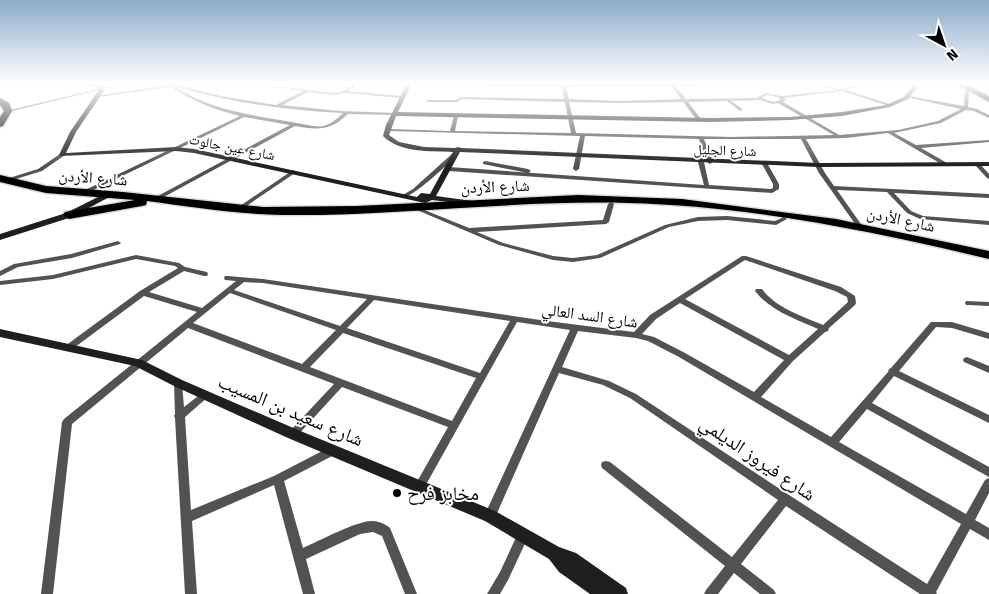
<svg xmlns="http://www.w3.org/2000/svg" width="989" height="594" font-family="'Fira Sans','Noto Naskh Arabic',sans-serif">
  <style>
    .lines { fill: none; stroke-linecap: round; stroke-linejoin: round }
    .highway-casing { stroke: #dbdbdb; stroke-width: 3 }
    .street { fill: #525252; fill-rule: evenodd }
    .secondary { fill: #1f1f1f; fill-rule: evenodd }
    .highway { fill: #000; fill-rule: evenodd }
    .poi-dot { fill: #000; stroke: #fff; stroke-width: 2 }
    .labels { text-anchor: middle; stroke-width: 4; stroke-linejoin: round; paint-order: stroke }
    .far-street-label { font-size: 14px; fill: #000; stroke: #fff }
    .street-label { font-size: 16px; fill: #000; stroke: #fff }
    .near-street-label { font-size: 19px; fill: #000; stroke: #fff }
    .near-poi-label { font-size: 19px; fill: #000; stroke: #fff; text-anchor: start }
  </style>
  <rect width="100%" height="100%" fill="#fff"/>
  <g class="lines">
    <defs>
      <path id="highway" d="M954,83H963L989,96V102Z
        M0,98L9,103L12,111L3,126L0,127V117L4,111L0,105Z
        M0,175L46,186L123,192L263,207L357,206L578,195L682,199L836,219L989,251V259C871,231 750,206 628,203C512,200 398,216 283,215C237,214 192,207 147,201L146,205L142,206L69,219L63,215L65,212L135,200L46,193L0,182Z"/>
    </defs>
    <!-- highway casing -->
    <use href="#highway" class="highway-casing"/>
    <!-- street -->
    <path class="street" d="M123,83H128L8,112L6,111Z
      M164,83H169L221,96L276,105L303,91L254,84L252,83L334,93L343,91L357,83H361L348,91L403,96L405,97L403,98L344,93L334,95L308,92L282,105L339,111L396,113L398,114L396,115L348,114C330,131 318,130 295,126L160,199H156V197L290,125L244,117L87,193H83V191L240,116C215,110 192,101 171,87L98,97L96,96L168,85ZM176,87C230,102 287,111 343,113C337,119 331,124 324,126C314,128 306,124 297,123C254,115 214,112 176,87Z
      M404,83L561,85V83H565V85L762,83L760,84L675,86L686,99L756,98L766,93L781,96L837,90L817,84L816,83C825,83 834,89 842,89C849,88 855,83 863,83L862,84L846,90L893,105L889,106L842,91L784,98L786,100L783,102L839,135L898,130L938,121L961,109L910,98L908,97L909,96L964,106L965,91L967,90L969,91L968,107L977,109L989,115V118L974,111L966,110L941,123L894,133L916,145L989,140V142L921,148L947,163V165H943L888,133L846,138L806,139L825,173L834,186L989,194V198L894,193L911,211L923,216L989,221V225L920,219L907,213L887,192L837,190L863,227L860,229L858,228L819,173L801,139H704L713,162L710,164L707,162L699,139L585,136L579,169L576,171L573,169L580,136L389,131V130L391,129L450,131L454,116L456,115L458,116L455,131L571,133L565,102L462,99L457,102H428L426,101L428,100H456L461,97L564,99L562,87L406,84ZM671,86L681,99L622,101L569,99L566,87ZM767,95L778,97L781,100L773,102L762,98ZM760,100L773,104L778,103L834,135L732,137L576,133L569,102L622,103L683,102L697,120H699L701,119L688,102L727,101L740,111L742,110V109L731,101Z
      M453,153L458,154C448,164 413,198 401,198V196L413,189Z
      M60,154L65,155L42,171L6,182L3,180L38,169Z
      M701,160L704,162L709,185L771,189L773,188V184L762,164L767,163L779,184V189L772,193L449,171L446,169L449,167L704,185L698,162Z
      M485,161L528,169L531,171L528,173L483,164V162Z
      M975,163H979L989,174V179L987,178L975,165Z
      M293,170L295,171V173L242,209L240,210L237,208Z
      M611,202L614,204L609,222L606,224L477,232L503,243L553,256L573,258L597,255L665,225L698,217L727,216L775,221L784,217L787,219L776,225L727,220L698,221L669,227L600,258L573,262L553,260L499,245L417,210L418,209H422L469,228L603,220L608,204Z
      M118,241L121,243L120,244L72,258L18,267L0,276V271L14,264L71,254Z
      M136,255L179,263L185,267L207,272L208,274L207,276H204L184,271L149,292L202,308L236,281L225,280L224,278L225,276H228L263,279L547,321L634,332L650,315L742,256H746L841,287L855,296L856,303L855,305L829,328L828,331L825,332L793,361L761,397L831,437L888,372L889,369L891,368L931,322H952L989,333V339L952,328L936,327L899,371L989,415V423L894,376L872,403L989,467V477L867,409L839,442L966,514L985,480L989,478V493L975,520L989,528V540L970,529L936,592L937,594H920L786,506L741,564L774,590L776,594H760L734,573L718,594H704L706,590L725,566L602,468L601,465L602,462L606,461L610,462L732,557L778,500L630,398L603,385L559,373L494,520L490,521L486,520L484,516L486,512L570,330L517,322L423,490L419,492L415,490L414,487L448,427L342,387L296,437L293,438L290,437L288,434L290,431L334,384L188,328L72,424L53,594H41L62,422L64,419L197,312L144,296L71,350H65L64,348L65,346L140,291L178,268L175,266L136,259L53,279L0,285V281L53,275ZM745,260L835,291L847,297L848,302L823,325C802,316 776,308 762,289H756L755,291C770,311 796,319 818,329L789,355L685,299ZM244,282L263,283L367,299L340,326L234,290ZM230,293L336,330L302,364L193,323ZM374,300L510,321L480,373L347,328ZM680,303L784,360L754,392L685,353L654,337L642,334L656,319ZM578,331L636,338L648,341L679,357L961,524L927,584L789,495L636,394L609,381L562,367ZM343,333L476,378L452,421L310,367Z
      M966,301L989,302V306L969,305H966L965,303Z
      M967,357L989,366V373L964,362L963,360L964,358Z
      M178,380L181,381L182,383L184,407L202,393L205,391L208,393L210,395L208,397L185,417L191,510L274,476L330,447L334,446L338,447L339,450L338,453L284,481L303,548C319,541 356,521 372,521C379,521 385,524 390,528L417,594H405L382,536L373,532L360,534L306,559L315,594H303L274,485L192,521L197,594H185L175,418L174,416L175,414L174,383L175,381Z
      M523,529L527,531L529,535L508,580L500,594H487L500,572L519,531Z"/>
    <!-- secondary -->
    <path class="secondary" d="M84,83L102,86L104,91L76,132L66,153L176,147L194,149L417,197L421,193L430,194L453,152C430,151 400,153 383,136L386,125L407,83H412L398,112L710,118L790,117L842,112L886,105L904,97L911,88V83H915L917,88L908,99L890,107L842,116L790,120L710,122L396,116L389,135L399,142L424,147L455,148L458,147L461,148L819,163L989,162V166L819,167L460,152L436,196L473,201L477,203L473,205L432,200L425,203L194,153L176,151L60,156L59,155L70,132L98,91V88L84,84Z
      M108,192H114L115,194L72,217L0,240V234L66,213Z
      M0,329L142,360L182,380L298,430L495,511L559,547L576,553L626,588L628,594H590L559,572L549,559L485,521L288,438L174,386L135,366L0,337Z"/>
    <!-- highway -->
    <use href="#highway" class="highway"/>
  </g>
  <!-- sky -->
  <linearGradient id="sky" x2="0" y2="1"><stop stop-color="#8baccb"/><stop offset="0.5" stop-color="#fff"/><stop offset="1" stop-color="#fff" stop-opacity="0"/></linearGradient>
  <rect width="989" height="166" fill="url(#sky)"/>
  <!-- markers -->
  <circle class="poi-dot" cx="397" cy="493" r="5"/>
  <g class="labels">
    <!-- far-street labels -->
    <g class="far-street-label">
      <text transform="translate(232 147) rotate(11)" y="5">شارع عين جالوت</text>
      <text transform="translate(725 150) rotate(2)" y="5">شارع الجليل</text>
    </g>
    <!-- street labels -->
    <g class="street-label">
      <text transform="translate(93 177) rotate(4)" y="6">شارع الأردن</text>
      <text transform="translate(495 186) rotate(-2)" y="6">شارع الأردن</text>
      <text transform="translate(901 219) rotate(12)" y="6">شارع الأردن</text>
      <text transform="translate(590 315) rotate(8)" y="6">شارع السد العالي</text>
    </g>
    <!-- near-street labels -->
    <g class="near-street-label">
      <text transform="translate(291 410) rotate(23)" y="7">شارع سعيد بن المسيب</text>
      <text transform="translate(758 458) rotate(34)" y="7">شارع فيروز الديلمي</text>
    </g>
    <!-- near-poi labels -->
    <g class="near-poi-label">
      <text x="407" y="500">مخابز فرح</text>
    </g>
  </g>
  <!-- north arrow -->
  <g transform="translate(944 45) rotate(140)" stroke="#ffffff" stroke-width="4" paint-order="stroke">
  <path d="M0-4L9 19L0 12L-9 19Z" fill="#000000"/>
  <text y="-8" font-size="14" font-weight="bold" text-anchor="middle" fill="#000000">N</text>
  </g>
</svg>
